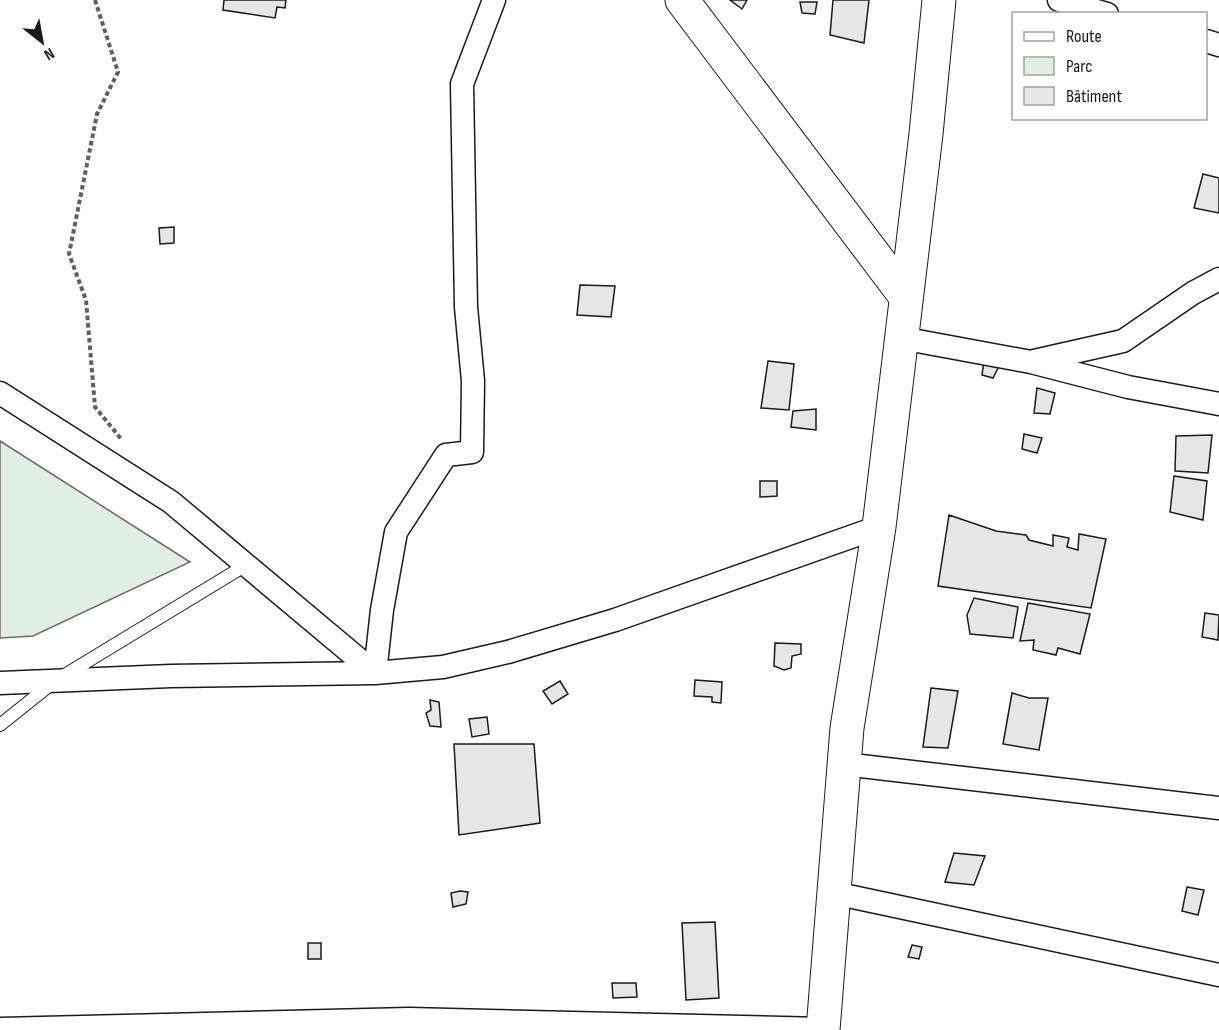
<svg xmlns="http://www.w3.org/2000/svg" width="1219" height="1030" font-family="'Sofia Sans Condensed',sans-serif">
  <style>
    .green { fill: #e0efe3; stroke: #6a6a6a; stroke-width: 1.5 }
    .building { fill: #e6e6e6; stroke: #1a1a1a; stroke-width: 1.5 }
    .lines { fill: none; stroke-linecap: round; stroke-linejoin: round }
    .lane-casing { stroke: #1a1a1a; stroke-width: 14 }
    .street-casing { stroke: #1a1a1a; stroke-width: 25 }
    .secondary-casing { stroke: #1a1a1a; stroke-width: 35 }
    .highway-casing { stroke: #1a1a1a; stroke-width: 35 }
    .path { stroke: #5f5f5f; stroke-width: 4; stroke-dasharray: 4.5 3; stroke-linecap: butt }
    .lane { stroke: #fff; stroke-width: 12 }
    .street { stroke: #fff; stroke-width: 22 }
    .secondary { stroke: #fff; stroke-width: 33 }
    .highway { stroke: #fff; stroke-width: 33 }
  </style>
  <rect width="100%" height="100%" fill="#fff"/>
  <!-- green -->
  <path class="green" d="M0,441L190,562L33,636L0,638Z"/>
  <!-- building -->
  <path class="building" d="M224,0H286L285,8L277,7L275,18L223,10Z
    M730,0H747L742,9Z
    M833,0H869L864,43L830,35Z
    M800,2H817L815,14L802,13Z
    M1203,174L1219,178V213L1194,208Z
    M174,227V243L160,244L159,228Z
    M580,285L615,286L611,317L577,315Z
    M768,361L794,364L789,410L761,408Z
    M984,361L999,366L993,378L982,375Z
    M1037,388L1055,393L1050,414L1034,413Z
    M816,409V430L791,427L793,411Z
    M1024,434L1042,438L1037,453L1022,449Z
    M1212,435L1208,473L1175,471L1176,436Z
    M1174,476L1207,481L1203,520L1170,512Z
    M760,481H777V496L760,497Z
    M949,515L996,531L1026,535L1029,540L1053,546V535L1069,538L1067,547L1078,550L1079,534L1106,539L1091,608L938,586Z
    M974,598L1018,607L1013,638L970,634L967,615Z
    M1028,603L1090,614L1080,654L1058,648L1056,655L1033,650L1034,640L1020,641Z
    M1205,613L1219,615L1218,640L1202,637Z
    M775,643L801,644V654L792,656L791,668L784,670L774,666Z
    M695,680L722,682L721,703L712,702V697L694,696Z
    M560,681L568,694L552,704L543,691Z
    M931,688L958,691L948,748L923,747Z
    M1012,693L1029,698H1048L1039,750L1003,744Z
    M430,700L439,702L441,727L430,726L426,713L431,710Z
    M487,717L489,734L472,737L469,719Z
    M454,744H534L540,823L459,835Z
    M954,853L985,856L974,885L945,882Z
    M1187,887L1204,890L1198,915L1182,911Z
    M460,891L468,892L466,904L453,907L451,893Z
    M715,922L719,998L686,1000L682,923Z
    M308,943H321V959H308Z
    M912,945L922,947L919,959L908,957Z
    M612,983H636L637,997L613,998Z"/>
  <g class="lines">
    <defs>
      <path id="lane" d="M0,725L55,681L246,565"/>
      <path id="street" d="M1059,0L1107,14
        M1206,41L1219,45
        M901,338L1031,362L1128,387L1219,404
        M1034,361L1123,341L1193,293L1219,279
        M0,393L171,502L375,673
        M375,673L382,610L396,532L446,455L472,452L473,381L466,307L462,84L494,0
        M0,683L171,676L375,673L443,667L508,652L615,620L879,527
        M844,764L1219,808
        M834,893L1219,975
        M0,1029L409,1019L823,1029"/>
      <path id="secondary" d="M682,0L906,297"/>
      <path id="highway" d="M823,1030L847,728L879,527L926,134L939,0"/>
    </defs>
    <!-- lane casing -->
    <use href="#lane" class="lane-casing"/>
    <!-- street casing -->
    <use href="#street" class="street-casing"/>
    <!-- secondary casing -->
    <use href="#secondary" class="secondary-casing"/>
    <!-- highway casing -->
    <use href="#highway" class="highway-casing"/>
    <!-- path -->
    <path class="path" d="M95,0L118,72L97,114L69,254L86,300L95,407L122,440"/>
    <!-- lane -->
    <use href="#lane" class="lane"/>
    <!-- street -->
    <use href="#street" class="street"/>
    <!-- secondary -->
    <use href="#secondary" class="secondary"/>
    <!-- highway -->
    <use href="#highway" class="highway"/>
  </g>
  <!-- legend -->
  <rect x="1012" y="12" width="195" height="108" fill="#ffffff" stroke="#a3a3a3" stroke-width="1.5"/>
  <rect x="1024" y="32" width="30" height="9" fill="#ffffff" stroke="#a3a3a3" stroke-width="1.5"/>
  <text x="1066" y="42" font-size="18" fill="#1a1a1a">Route</text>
  <rect x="1024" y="57" width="30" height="18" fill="#e0efe3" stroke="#a3a3a3" stroke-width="1.5"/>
  <text x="1066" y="72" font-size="18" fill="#1a1a1a">Parc</text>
  <rect x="1024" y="87" width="30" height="18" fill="#e6e6e6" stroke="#a3a3a3" stroke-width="1.5"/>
  <text x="1066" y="102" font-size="18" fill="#1a1a1a">Bâtiment</text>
  <!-- north arrow -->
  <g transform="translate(42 42) rotate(149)" stroke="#ffffff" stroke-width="4.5" paint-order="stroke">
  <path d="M0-4.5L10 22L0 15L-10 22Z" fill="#1a1a1a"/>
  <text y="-9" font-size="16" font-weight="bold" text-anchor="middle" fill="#1a1a1a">N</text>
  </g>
</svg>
